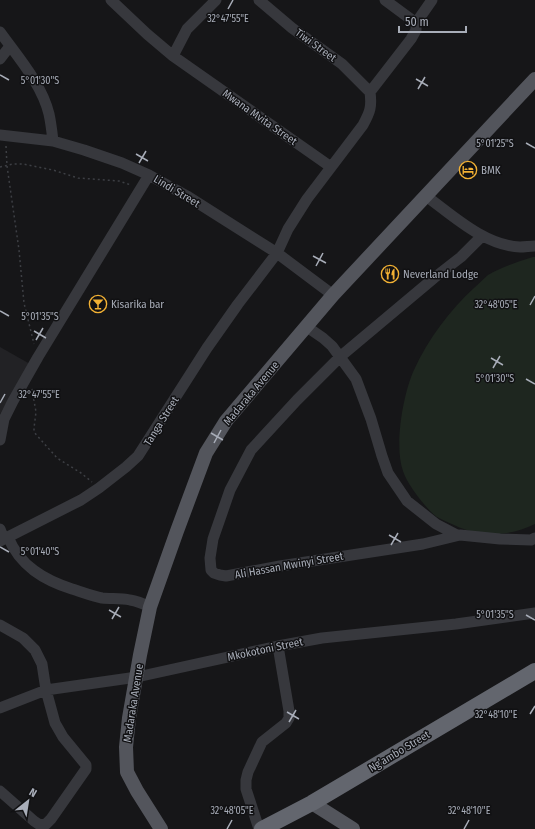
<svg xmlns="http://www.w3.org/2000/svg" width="535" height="829" font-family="'Fira Sans Condensed',sans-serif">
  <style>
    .built { fill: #222225 }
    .pitch { fill: #1e261f }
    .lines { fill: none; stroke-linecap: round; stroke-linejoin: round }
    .path { stroke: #3d3f44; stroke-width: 1.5; stroke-dasharray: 2 3; stroke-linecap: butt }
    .minor { stroke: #37383d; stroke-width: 11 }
    .major { stroke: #53555c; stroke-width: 14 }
    .highway { stroke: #63666e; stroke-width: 16 }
    .ticks { fill: none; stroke: #a8adb8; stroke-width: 1.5 }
    .labels { text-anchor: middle; stroke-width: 3; stroke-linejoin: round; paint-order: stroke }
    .street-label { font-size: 11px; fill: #a8adb8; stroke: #111113 }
    .poi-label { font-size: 11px; fill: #a8adb8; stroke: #111113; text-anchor: start }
    .ticks-label { font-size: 10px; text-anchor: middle; fill: #a8adb8; stroke: #111113; stroke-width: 3; stroke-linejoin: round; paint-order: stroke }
  </style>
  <rect width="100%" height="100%" fill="#161618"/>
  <!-- built -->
  <path class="built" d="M0,347L30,364L0,414Z"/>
  <!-- pitch -->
  <path class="pitch" d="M533,257H535V524C507,537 481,538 454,525C448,522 442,520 437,517C426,509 407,484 403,471C394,446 403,394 414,370C428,339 450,310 474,288C479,284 483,279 488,275C502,267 517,262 533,257Z"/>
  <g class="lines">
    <!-- path -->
    <path class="path" d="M6,146L7,166L19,250L24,303L34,344
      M0,167L13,164H23L53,170L78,178L119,181L131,185
      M32,389L36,412L34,428V432L57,458L81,473L92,482"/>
    <!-- minor -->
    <path class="minor" d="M111,0L147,34L173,56L331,167
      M259,0L292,28L342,64L370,92
      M416,23L432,0
      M0,32C17,56 42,84 49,114C51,123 52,132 53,141
      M173,56L187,29L216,0
      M0,59L10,46
      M0,135L53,141L84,150L122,163L149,175L187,196L277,253L333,295
      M426,196C452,215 485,246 520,247C525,247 530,246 535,246
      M482,236L461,257L434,278L341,356L297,400L251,450L230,490L213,539L210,558L211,570L214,573L220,575L226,576L280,566L423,544L460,535L500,539L531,540L535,538
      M307,327L323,338L332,346L356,379L371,419L382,456L388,473L407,501L436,524L457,535
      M0,440L4,419L13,401L38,357L149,175
      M0,529L4,539
      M8,537C20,566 44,580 72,589C82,592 92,596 102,598C111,599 121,598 130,600C137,601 144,604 150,607
      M0,541L81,500L99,488L126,467L138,456L207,348L238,304L277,253L288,229L307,199L363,125C370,112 372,107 370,92L411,39L416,30V23L385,0
      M0,625L23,638L35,650L42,664L46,690L55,723L63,737L86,765V769L51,819L46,824L40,825L34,821L0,791
      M0,708L46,690L137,677L278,646L322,638L456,624L535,613
      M259,829L246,789V780L248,772L262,742L286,723L289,718V711L278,646"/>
    <!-- major -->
    <path class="major" d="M312,803L353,829
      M161,829L137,791L127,772L126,747L129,718L140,655L150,607L177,531L206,453L226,421L333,295L535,79"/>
    <!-- highway -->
    <path class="highway" d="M262,829L312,803L535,671"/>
  </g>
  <!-- ticks -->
  <path class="ticks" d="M228,9L233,0M0,75L9,80M416,79L428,86M418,89L425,77M526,143L535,148M136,154L148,161M139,163L146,151M313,256L326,263M316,266L323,253M530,305L535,296M0,311L9,316M34,331L46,338M36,340L43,328M491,358L503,365M493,368L500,356M526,379L535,384M0,403L5,394M211,433L223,440M214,443L221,430M389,535L401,542M391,545L398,533M0,547L9,552M109,610L121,617M526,615L535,620M112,619L119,607M287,712L299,719M530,714L535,706M289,722L296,710M227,829L232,820M464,829L469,820"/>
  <!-- icons -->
  <defs>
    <symbol id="hotel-ring" viewBox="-11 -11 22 22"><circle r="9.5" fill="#111113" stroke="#f2b134" stroke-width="1.5"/><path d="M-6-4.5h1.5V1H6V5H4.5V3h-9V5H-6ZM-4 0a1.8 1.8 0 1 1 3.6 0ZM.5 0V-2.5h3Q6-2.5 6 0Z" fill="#f2b134"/></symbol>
    <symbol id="restaurant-ring" viewBox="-11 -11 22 22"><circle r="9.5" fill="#111113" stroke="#f2b134" stroke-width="1.5"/><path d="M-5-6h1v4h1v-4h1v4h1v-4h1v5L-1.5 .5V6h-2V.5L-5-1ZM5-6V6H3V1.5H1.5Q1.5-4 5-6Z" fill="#f2b134"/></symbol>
    <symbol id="bar-ring" viewBox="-11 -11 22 22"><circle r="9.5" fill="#111113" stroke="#f2b134" stroke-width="1.5"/><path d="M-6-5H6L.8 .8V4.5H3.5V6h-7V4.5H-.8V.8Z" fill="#f2b134"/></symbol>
  </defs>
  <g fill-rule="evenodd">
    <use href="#hotel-ring" x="458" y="160" width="20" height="20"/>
    <use href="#restaurant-ring" x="380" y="264" width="20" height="20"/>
    <use href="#bar-ring" x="88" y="294" width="20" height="20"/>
  </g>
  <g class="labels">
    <!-- street labels -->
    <g class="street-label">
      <text transform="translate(316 45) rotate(36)" y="4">Tiwi Street</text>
      <text transform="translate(260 117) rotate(35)" y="4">Mwana Mvita Street</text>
      <text transform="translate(177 191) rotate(31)" y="4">Lindi Street</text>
      <text transform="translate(251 393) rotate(-50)" y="4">Madaraka Avenue</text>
      <text transform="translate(161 421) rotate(-58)" y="4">Tanga Street</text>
      <text transform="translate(289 565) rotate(-10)" y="4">Ali Hassan Mwinyi Street</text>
      <text transform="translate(265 649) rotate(-12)" y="4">Mkokotoni Street</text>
      <text transform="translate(133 703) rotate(-81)" y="4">Madaraka Avenue</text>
      <text transform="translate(399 751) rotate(-31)" y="4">Ng’ambo Street</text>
    </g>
    <!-- poi labels -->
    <g class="poi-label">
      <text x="481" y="174">BMK</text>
      <text x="403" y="278">Neverland Lodge</text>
      <text x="111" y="308">Kisarika bar</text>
    </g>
  </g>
  <g class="ticks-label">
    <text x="228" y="22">32°47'55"E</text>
    <text x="40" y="84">5°01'30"S</text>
    <text x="495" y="147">5°01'25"S</text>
    <text x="496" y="308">32°48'05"E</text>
    <text x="40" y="320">5°01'35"S</text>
    <text x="495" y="382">5°01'30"S</text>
    <text x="39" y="398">32°47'55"E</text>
    <text x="40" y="555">5°01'40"S</text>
    <text x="495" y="618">5°01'35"S</text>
    <text x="496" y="718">32°48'10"E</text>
    <text x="232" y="814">32°48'05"E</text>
    <text x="469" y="814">32°48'10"E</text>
  </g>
  <!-- north arrow -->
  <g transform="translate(28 801) rotate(30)" stroke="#111113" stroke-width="3" paint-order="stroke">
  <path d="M0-3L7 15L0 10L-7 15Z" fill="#a8adb8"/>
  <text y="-6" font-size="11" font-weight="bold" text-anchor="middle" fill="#a8adb8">N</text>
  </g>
  <!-- scale -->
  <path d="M399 26v6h67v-6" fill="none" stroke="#a8adb8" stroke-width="2"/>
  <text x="405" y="26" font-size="12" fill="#a8adb8" stroke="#111113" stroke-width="3" paint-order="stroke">50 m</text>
</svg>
